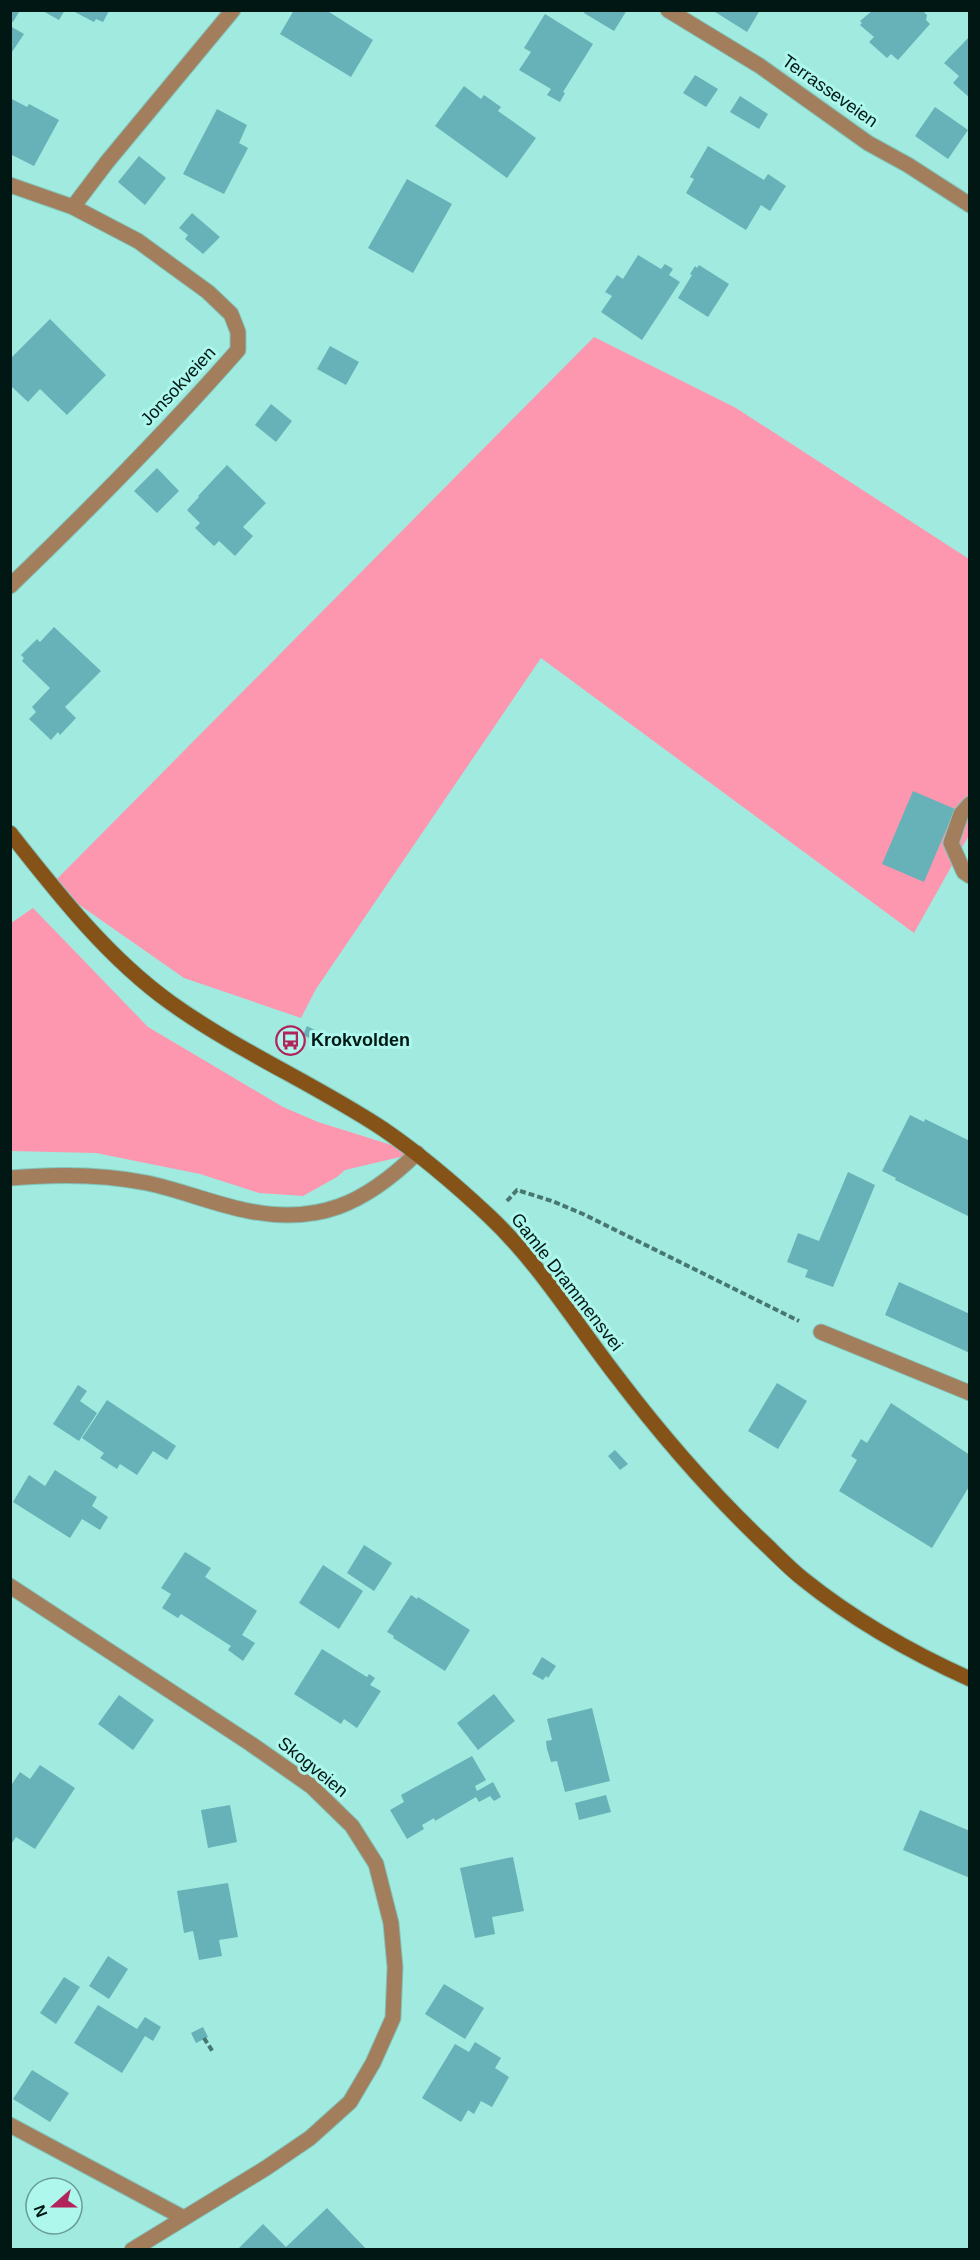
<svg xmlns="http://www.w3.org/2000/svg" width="980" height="2260" font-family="Arial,sans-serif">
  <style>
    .green { fill: #fd97b0 }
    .building { fill: #67b1b8 }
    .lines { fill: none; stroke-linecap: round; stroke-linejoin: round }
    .lane-casing { stroke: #83c4ba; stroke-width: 17 }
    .street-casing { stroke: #83c4ba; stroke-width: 17 }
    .secondary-casing { stroke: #83c4ba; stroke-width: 17 }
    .path { stroke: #487770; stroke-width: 4; stroke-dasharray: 6 3; stroke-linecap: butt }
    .lane { stroke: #a27e5d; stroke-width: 15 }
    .street { stroke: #a27e5d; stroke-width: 15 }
    .secondary { stroke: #855218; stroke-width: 15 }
    .labels { text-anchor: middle; stroke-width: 6; stroke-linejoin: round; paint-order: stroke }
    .street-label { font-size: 18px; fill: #001714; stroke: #adf7ec }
    .poi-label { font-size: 18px; font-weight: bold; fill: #001714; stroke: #adf7ec; text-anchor: start }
  </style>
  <rect width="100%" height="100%" fill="#a0eadf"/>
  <!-- green -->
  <path class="green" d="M594,337L736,408L969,559V835L914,933L541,658L316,989L301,1018L184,978L51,885Z
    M33,908L148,1027L283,1107L318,1122L417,1153L345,1170L337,1177L303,1196L259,1193L200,1174L96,1153L11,1151V923Z"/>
  <!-- building -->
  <path class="building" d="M10,10L19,12L13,22L10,20Z
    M41,10H65L59,20Z
    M71,10H107L109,11L103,22L96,19L94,22Z
    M294,10H326L373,40L351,77L280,34Z
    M585,10H627L614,31L584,13Z
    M712,10H760L747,32Z
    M873,10H922L927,15L926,20L930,24L898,60L891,54L887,58L869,42L874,37L860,25L862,23L860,21Z
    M545,14L593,44L563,92L565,93L560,102L547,95L551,89L519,70L531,52L524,48Z
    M10,26L24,34L10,55Z
    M970,36V98L953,83L959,76L944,63Z
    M695,75L718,89L706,107L683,93Z
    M464,86L481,99L484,95L501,107L498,111L536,138L507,178L435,126Z
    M740,96L768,114L759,129L730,112Z
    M10,98L27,107L29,104L59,120L34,166L10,154Z
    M935,107L968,130L948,159L915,136Z
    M217,109L247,125L239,143L248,148L224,194L183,174Z
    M708,146L764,180L768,174L786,186L770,211L761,205L746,230L686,193L694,179L690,177Z
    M139,156L166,178L145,205L118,182Z
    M407,179L452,204L413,273L368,248Z
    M192,213L220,237L203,254L185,239L188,235L179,228Z
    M638,255L661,269L665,264L673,269L669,275L680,282L642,340L601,312L612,296L605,292L617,275L623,279Z
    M699,265L729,284L708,317L678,298L692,275L690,274L695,266L697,268Z
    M50,319L106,375L67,415L40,389L28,402L10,385V359Z
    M330,346L359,362L346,385L317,369Z
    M271,404L292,421L276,442L255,425Z
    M227,465L266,503L243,527L253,536L235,556L219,541L214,546L195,528L200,523L187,510L199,497L198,496Z
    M157,468L179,491L157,513L134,491Z
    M54,627L101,671L65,707L76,718L60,735L58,732L51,740L29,719L36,712L32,707L50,688L22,661L24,658L21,655L37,639L40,642Z
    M913,791L955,809L924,882L882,864Z
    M307,1026L324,1035L320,1043L303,1035Z
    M910,1115L924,1122L925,1119L970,1141V1217L895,1180L896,1178L882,1171Z
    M848,1172L875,1185L833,1287L805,1277L808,1270L787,1262L798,1233L819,1241Z
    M899,1282L970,1314V1353L885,1315Z
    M777,1383L807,1401L778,1449L748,1431Z
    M78,1385L87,1391L80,1401L97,1413L79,1441L53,1424Z
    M107,1400L176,1446L167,1460L153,1451L137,1475L120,1464L117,1469L100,1458L104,1453L82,1438Z
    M891,1403L970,1455V1485L932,1548L839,1491L857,1460L851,1456L861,1439L867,1443Z
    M615,1450L628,1464L620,1470L608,1456Z
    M55,1470L97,1497L92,1506L108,1517L100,1530L82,1519L70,1538L13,1502L29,1475L45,1486Z
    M364,1545L392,1563L374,1591L347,1573Z
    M185,1552L211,1568L205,1577L257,1611L242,1635L255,1643L243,1661L228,1650L231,1646L181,1614L178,1618L162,1608L171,1594L161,1588Z
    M323,1565L363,1591L339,1629L299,1603Z
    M411,1595L417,1599L418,1597L470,1630L445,1671L393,1638L394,1636L387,1632Z
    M322,1649L367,1677L369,1674L375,1678L370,1685L381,1691L357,1728L344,1719L341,1724L294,1694Z
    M542,1657L556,1666L548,1678L546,1676L543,1680L532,1674Z
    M494,1694L515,1721L478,1750L457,1723Z
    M119,1695L154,1720L133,1750L98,1724Z
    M592,1708L610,1781L565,1792L557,1761L551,1762L547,1749L546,1741L552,1740L547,1719Z
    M472,1756L486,1780L475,1786L477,1791L493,1782L501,1797L494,1801L490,1796L479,1802L476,1797L435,1821L434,1818L422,1825L424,1829L407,1839L390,1810L404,1802L401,1795Z
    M40,1765L75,1788L35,1849L16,1837L10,1846V1787L20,1772L30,1779Z
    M606,1795L611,1812L579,1820L575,1803Z
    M230,1805L237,1842L208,1848L201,1810Z
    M920,1810L970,1831V1878L903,1850Z
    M513,1857L524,1911L492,1917L495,1934L475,1938L460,1868Z
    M228,1883L238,1937L219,1940L222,1956L199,1960L193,1931L184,1933L177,1891Z
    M108,1956L128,1969L109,1999L89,1986Z
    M64,1977L80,1987L56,2024L40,2013Z
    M444,1984L484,2008L465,2039L425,2014Z
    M98,2005L137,2029L145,2017L161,2027L153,2041L145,2036L122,2073L74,2043Z
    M203,2027L208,2037L196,2043L191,2033Z
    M475,2042L501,2058L495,2068L509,2077L492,2107L481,2101L474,2114L468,2110L461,2122L422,2098L455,2044L469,2052Z
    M32,2070L69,2093L50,2122L13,2099Z
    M327,2208L367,2250H237L263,2224L286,2247Z"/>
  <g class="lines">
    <defs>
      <path id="lane" d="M970,804L961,814L951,843L964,872L970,876
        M821,1332L970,1393"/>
      <path id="street" d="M668,10L760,66L868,143L908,165L970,205
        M10,185L73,207L138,241L208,292L231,314L238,332V350C166,432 89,510 10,586
        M73,207L107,162L233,10
        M10,1178C55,1174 103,1174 147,1183C180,1190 211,1203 244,1210C317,1226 365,1204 417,1153
        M10,1586L251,1744L311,1786L352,1826L376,1864L391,1923L395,1967L393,2018L373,2063L350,2102L310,2138L266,2168L132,2250
        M10,2125L184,2218"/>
      <path id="secondary" d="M10,833C58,894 108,958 171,1003C238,1051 315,1084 383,1129C421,1155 456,1185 489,1216C539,1263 576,1324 618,1378C662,1436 708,1489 760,1539C774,1552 788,1567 803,1579C854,1620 910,1652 970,1679"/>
    </defs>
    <!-- lane casing -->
    <use href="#lane" class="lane-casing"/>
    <!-- street casing -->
    <use href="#street" class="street-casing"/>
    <!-- secondary casing -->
    <use href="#secondary" class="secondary-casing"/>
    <!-- path -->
    <path class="path" d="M507,1201L517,1190L552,1201L583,1214L799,1321
      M204,2038L213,2052"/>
    <!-- lane -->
    <use href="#lane" class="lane"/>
    <!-- street -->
    <use href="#street" class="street"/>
    <!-- secondary -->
    <use href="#secondary" class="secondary"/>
  </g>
  <!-- icons -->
  <defs>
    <symbol id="bus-ring" viewBox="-11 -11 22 22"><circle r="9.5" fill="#adf7ec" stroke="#b12359" stroke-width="1.5"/><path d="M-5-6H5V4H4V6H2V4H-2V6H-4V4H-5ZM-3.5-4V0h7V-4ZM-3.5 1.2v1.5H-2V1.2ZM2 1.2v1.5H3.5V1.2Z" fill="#b12359"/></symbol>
  </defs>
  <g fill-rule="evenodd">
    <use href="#bus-ring" x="274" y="1024" width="33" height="33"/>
  </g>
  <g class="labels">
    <!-- street labels -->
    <g class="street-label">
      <text transform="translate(830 91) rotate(35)" y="6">Terrasseveien</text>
      <text transform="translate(178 386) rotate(-47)" y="6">Jonsokveien</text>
      <text transform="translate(567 1282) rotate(52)" y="6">Gamle Drammensvei</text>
      <text transform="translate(313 1767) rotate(39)" y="6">Skogveien</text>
    </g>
    <!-- poi labels -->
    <g class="poi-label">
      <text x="311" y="1046">Krokvolden</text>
    </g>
  </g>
  <!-- border -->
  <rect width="980" height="2260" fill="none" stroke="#001714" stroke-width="24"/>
  <!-- north arrow -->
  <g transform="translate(54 2206) rotate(249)"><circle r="28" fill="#adf7ec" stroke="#689d96" stroke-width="1.5"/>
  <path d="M0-4.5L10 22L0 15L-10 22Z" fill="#b12359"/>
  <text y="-9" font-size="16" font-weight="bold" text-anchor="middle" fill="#001714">N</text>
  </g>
</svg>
